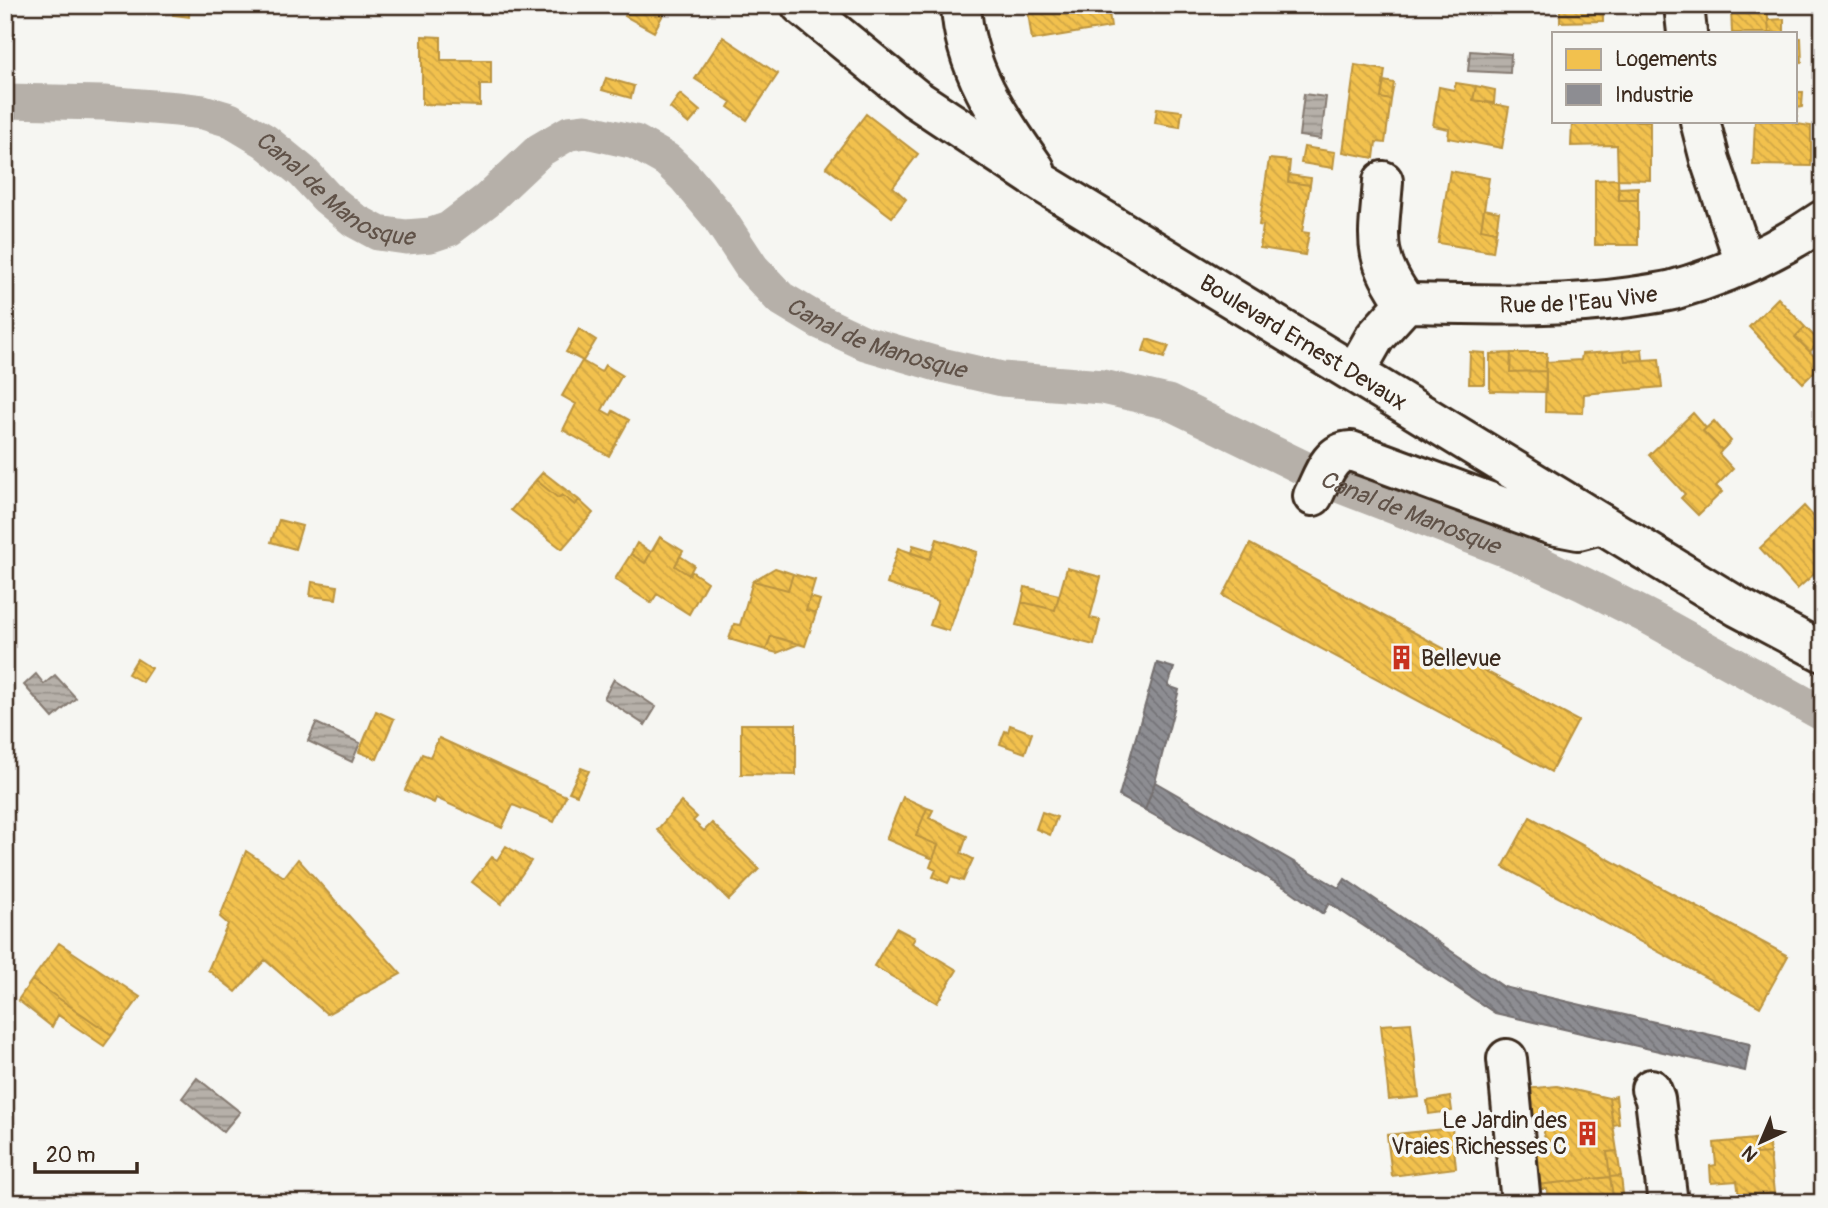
<svg xmlns="http://www.w3.org/2000/svg" width="1828" height="1208" font-family="Pangolin,sans-serif">
  <style>
    .water { fill: url(#water-rules); stroke: #857a71; stroke-width: 2 }
    .homes { fill: url(#homes-back-hatch); stroke: #bb9440; stroke-width: 2 }
    .industry { fill: url(#industry-back-hatch); stroke: #746f6f; stroke-width: 2 }
    .lines { fill: none; stroke-linecap: round; stroke-linejoin: round }
    .canal { stroke: #b6b0a9; stroke-width: 35 }
    .minor-casing { stroke: #3b2a1e; stroke-width: 44 }
    .minor { stroke: #f6f6f2; stroke-width: 38 }
    .labels { text-anchor: middle; stroke-width: 7; stroke-linejoin: round; paint-order: stroke }
    .street-label { font-size: 23px; fill: #3b2a1e; stroke: #f6f6f2 }
    .poi-label { font-size: 23px; fill: #3b2a1e; stroke: #f6f6f2; text-anchor: start }
    .water-label { font-size: 24px; font-style: italic; fill: #605248; stroke: #f6f6f2 }
  </style>
  <defs>
    <pattern id="water-rules" width="6" height="5" patternUnits="userSpaceOnUse" patternTransform="scale(1.75)"><rect width="6" height="5" fill="#b6b0a9"/><path d="M0 2.5h6" fill="none" stroke="#958f89"/></pattern>
    <pattern id="homes-back-hatch" width="6" height="6" patternUnits="userSpaceOnUse" patternTransform="scale(1.75)"><rect width="6" height="6" fill="#f2c14e"/><path d="M-1 5l2 2M0 0l6 6M5-1l2 2" fill="none" stroke="#d0a644"/></pattern>
    <pattern id="industry-back-hatch" width="6" height="6" patternUnits="userSpaceOnUse" patternTransform="scale(1.75)"><rect width="6" height="6" fill="#8d8d92"/><path d="M-1 5l2 2M0 0l6 6M5-1l2 2" fill="none" stroke="#747377"/></pattern>
  </defs>
  <rect width="100%" height="100%" fill="#f6f6f2"/>
  <filter id="ink" filterUnits="userSpaceOnUse"><feTurbulence type="fractalNoise" baseFrequency=".0143" numOctaves="2"/><feDisplacementMap in="SourceGraphic" scale="14" xChannelSelector="R" yChannelSelector="G"/><feConvolveMatrix kernelMatrix="1 2 1 2 8 2 1 2 1" color-interpolation-filters="sRGB"/></filter>
  <g filter="url(#ink)">
    <!-- water -->
    <path class="water" d="M1470,51L1511,54L1510,73L1468,71Z
      M1304,94L1326,97L1321,139L1299,136Z
      M36,674L44,684L55,675L76,698L53,718L24,685Z
      M614,679L656,707L645,725L604,698Z
      M316,723L360,743L352,762L308,741Z
      M197,1078L240,1112L223,1132L182,1098Z"/>
    <!-- homes -->
    <path class="homes" d="M175,5H190L189,17L173,15Z
      M631,5H668L654,32L625,16Z
      M1027,5H1108L1111,27L1032,40Z
      M1560,5H1603V21L1560,22Z
      M1746,5H1767L1769,33H1732L1731,9H1745Z
      M1784,19V33H1769L1768,20Z
      M422,36L441,37V60H491V85H480V106L422,104Z
      M723,37L778,74L747,120L728,107L731,102L695,79Z
      M1795,38H1801L1802,63H1795Z
      M1355,65L1385,70L1381,98L1391,100L1385,143L1376,142L1374,158L1343,152Z
      M606,78L634,86L631,98L602,90Z
      M1384,81L1394,83L1391,100L1381,98Z
      M1456,83L1476,86L1473,100L1509,107L1502,148L1448,138L1449,129L1433,126L1439,87L1454,90Z
      M1476,86L1495,90L1494,103L1473,100Z
      M1795,92H1803L1802,107L1797,108V124L1811,126V166L1753,165L1755,121H1795Z
      M680,94L700,111L689,124L670,108Z
      M1157,108L1182,111L1180,127L1155,123Z
      M866,114L918,154L893,187L906,199L892,217L826,167Z
      M1572,121H1650V180L1618,179L1617,145L1571,146Z
      M1304,147L1335,152L1333,168L1301,163Z
      M1269,159L1290,161L1288,182L1310,185L1302,232L1309,233L1305,255L1260,248L1263,226L1259,225Z
      M1450,171L1489,178L1481,229L1496,232L1493,252L1438,243Z
      M1289,175L1311,178L1310,185L1288,182Z
      M1618,179L1619,200H1638V245H1595V180Z
      M1638,187V200H1619L1618,188Z
      M1484,209L1499,212L1496,232L1481,229Z
      M1778,298L1805,327L1795,337L1822,364L1803,383L1749,327Z
      M1805,327L1819,341L1810,352L1795,337Z
      M579,329L596,340L583,361L566,352Z
      M1147,339L1169,346L1164,358L1143,351Z
      M1642,349L1643,360L1625,361L1623,351Z
      M1623,351L1625,361L1659,359L1662,387L1584,394L1583,413L1545,412L1546,362L1581,360L1582,354Z
      M1470,352L1485,353V384H1469Z
      M1511,353H1547L1546,371L1510,372Z
      M1511,353L1510,372L1546,371V392L1490,391V354Z
      M582,361L601,372L605,365L622,375L602,410L611,415L613,411L629,420L609,456L563,430L576,404L562,396Z
      M1693,413L1706,428L1703,431L1722,450L1719,454L1733,469L1716,486L1722,492L1698,515L1681,498L1685,494L1649,455Z
      M1714,421L1731,441L1722,450L1703,431Z
      M543,472L579,500L575,505L562,495L558,498L536,480Z
      M536,480L558,498L562,495L575,505L579,500L593,513L562,549L511,510Z
      M1804,506L1823,527V535L1817,541L1823,542V566L1797,589L1760,548Z
      M279,520L302,526L295,549L271,542Z
      M660,537L683,551L675,566L689,575L691,571L707,582L689,614L657,594L651,603L615,579L631,554L645,563Z
      M937,539L977,552L949,631L930,625L938,601L887,584L898,548L930,559Z
      M637,543L651,552L645,563L631,554Z
      M1250,544L1578,721L1551,772L1223,596Z
      M913,545L933,551L930,559L911,553Z
      M680,556L694,565L689,575L675,566Z
      M775,568L793,574L788,590L753,581Z
      M1067,568L1101,577L1090,618L1100,620L1094,645L1016,625L1022,602L1055,610Z
      M793,574L815,580L806,610L816,613L805,646L771,636L766,650L729,639L734,624L740,625L753,581L788,590Z
      M312,582L338,586L336,599L310,596Z
      M1025,587L1059,595L1055,610L1022,602Z
      M810,597L820,600L816,613L806,610Z
      M771,636L799,644L777,653L766,650Z
      M137,659L151,668L142,682L128,674Z
      M376,711L394,719L377,759L359,752Z
      M741,724H796V775L741,774Z
      M1010,725L1032,733L1025,753L1000,744L1005,731L1008,732Z
      M439,738L566,796L554,822L513,805L502,828L436,798L434,803L405,790L422,754L430,757Z
      M581,768L589,771L577,795L569,792Z
      M903,797L927,808L916,836L938,845L933,859L886,839Z
      M681,802L697,817L693,821L704,831L712,823L759,869L729,900L657,830Z
      M927,808L933,810L929,818L967,836L961,853L973,859L963,881L951,877L948,883L933,877L936,870L930,867L938,845L916,836Z
      M1042,812L1057,817L1050,835L1036,829Z
      M1530,817L1788,956L1760,1007L1503,867Z
      M506,846L531,861L501,904L472,882L492,857L497,860Z
      M246,851L284,877L298,859L401,974L327,1014L265,960L236,992L208,970L228,924L220,917Z
      M896,928L915,938L912,943L957,970L937,1003L874,966Z
      M59,943L140,997L112,1035L32,980Z
      M32,980L112,1035L104,1046L58,1015L52,1027L18,1000Z
      M1411,1023L1419,1097L1389,1100L1381,1025Z
      M1557,1086L1609,1098L1617,1151L1607,1152L1610,1177L1537,1185L1531,1144L1561,1141L1558,1119L1530,1122L1525,1089Z
      M1616,1096L1619,1124L1613,1125L1609,1098Z
      M1450,1097L1452,1111L1429,1114L1427,1101Z
      M1558,1119L1561,1141L1545,1143L1543,1121Z
      M1452,1128L1456,1168L1392,1176L1387,1135Z
      M1768,1138L1770,1153L1756,1154L1754,1139Z
      M1754,1139L1756,1154L1770,1153L1774,1193L1739,1197L1737,1181L1711,1183L1710,1166L1716,1165L1714,1143Z
      M1617,1151L1621,1176L1610,1177L1607,1152Z
      M1621,1176L1624,1203H1614L1610,1177Z
      M1610,1177L1614,1203H1548L1547,1189H1537V1185Z
      M802,1193L866,1201V1203H801Z"/>
    <!-- industry -->
    <path class="industry" d="M1157,663L1174,668L1168,686L1179,690L1155,782L1145,810L1119,796Z
      M1155,782L1339,888L1345,879L1504,987L1750,1044L1745,1071L1495,1013L1329,903L1323,914L1291,891L1145,810Z"/>
    <g class="lines">
      <!-- canal -->
      <path class="canal" id="s1" d="M5,101L104,103L177,109L203,112L230,120L265,141L303,172L326,197L354,220L378,233L406,237L431,235L449,229L487,200L540,150L569,133L586,131L635,142L667,160L685,177L717,215L752,268L780,298L820,322L865,343L937,364L1002,379L1103,387L1168,402L1343,487L1532,560L1583,584L1652,619L1823,714"/>
      <defs>
        <g id="minor">
          <path id="s2" d="M801,5L916,99L1046,185L1738,607L1823,652"/>
          <path d="M961,5C964,69 1000,119 1035,169"/>
          <path d="M1684,5L1687,33"/>
          <path d="M1700,121L1710,160L1745,263"/>
          <path d="M1383,181C1379,238 1370,254 1406,303"/>
          <path id="s3" d="M1355,372L1375,337L1406,303C1481,304 1556,308 1631,297C1645,295 1659,293 1673,290C1726,275 1778,251 1823,220"/>
          <path d="M1313,496C1322,479 1328,452 1351,451L1552,525L1578,530L1601,524"/>
          <path d="M1507,1059L1521,1203"/>
          <path d="M1651,1089L1655,1099L1668,1203"/>
        </g>
      </defs>
      <!-- minor casing -->
      <use href="#minor" class="minor-casing"/>
      <!-- minor -->
      <use href="#minor" class="minor"/>
    </g>
  </g>
  <!-- icons -->
  <defs>
    <symbol id="building-bare" viewBox="-9 -9 18 18"><path d="M-4-6H4V6H1V3H-1V6H-4ZM-2.5-4.3h1.7v1.8h-1.7ZM.8-4.3h1.7v1.8H.8ZM-2.5-1h1.7V.8h-1.7ZM.8-1h1.7V.8H.8Z" fill="#c8321e" stroke="#f6f6f2" stroke-width="2.5" paint-order="stroke"/></symbol>
  </defs>
  <g fill-rule="evenodd">
    <use href="#building-bare" x="1384" y="640" width="35" height="35"/>
    <use href="#building-bare" x="1570" y="1116" width="35" height="35"/>
  </g>
  <g class="labels">
    <!-- street labels -->
    <g class="street-label">
      <text dy="8" stroke="none"><textPath href="#s3" startOffset="259">Rue de l'Eau Vive</textPath></text>
      <text dy="8" stroke="none"><textPath href="#s2" startOffset="606">Boulevard Ernest Devaux</textPath></text>
    </g>
    <!-- poi labels -->
    <g class="poi-label">
      <text x="1421" y="666">Bellevue</text>
      <text x="1567" y="1128" text-anchor="end">Le Jardin des<tspan x="1567" dy="26">Vraies Richesses C</tspan></text>
    </g>
    <!-- water labels -->
    <g class="water-label">
      <text dy="8" stroke="none"><textPath href="#s1" startOffset="355">Canal de Manosque</textPath></text>
      <text dy="8" stroke="none"><textPath href="#s1" startOffset="1029">Canal de Manosque</textPath></text>
      <text dy="8" stroke="none"><textPath href="#s1" startOffset="1596">Canal de Manosque</textPath></text>
    </g>
  </g>
  <!-- margin -->
  <rect width="1828" height="1208" fill="none" stroke="#f6f6f2" stroke-width="28"/>
  <rect x="14" y="14" width="1800" height="1180" fill="none" stroke="#3b2a1e" stroke-width="2.5" filter="url(#ink)"/>
  <!-- legend -->
  <rect x="1552" y="32" width="245" height="91" fill="#f6f6f2" stroke="#aba49d" stroke-width="2"/>
  <rect x="1566" y="49" width="35" height="21" fill="#f2c14e" stroke="#aba49d" stroke-width="2"/>
  <text x="1615" y="66" font-size="21" fill="#3b2a1e">Logements</text>
  <rect x="1566" y="84" width="35" height="21" fill="#8d8d92" stroke="#aba49d" stroke-width="2"/>
  <text x="1615" y="102" font-size="21" fill="#3b2a1e">Industrie</text>
  <!-- north arrow -->
  <g transform="translate(1761 1142) rotate(224)" stroke="#f6f6f2" stroke-width="5" paint-order="stroke">
  <path d="M0-5L12 26L0 18L-12 26Z" fill="#3b2a1e"/>
  <text y="-10" font-size="19" font-weight="bold" text-anchor="middle" fill="#3b2a1e">N</text>
  </g>
  <!-- scale -->
  <path d="M35 1162v10h102v-10" fill="none" stroke="#3b2a1e" stroke-width="3.5"/>
  <text x="46" y="1162" font-size="21" fill="#3b2a1e" stroke="#f6f6f2" stroke-width="5" paint-order="stroke">20 m</text>
</svg>
